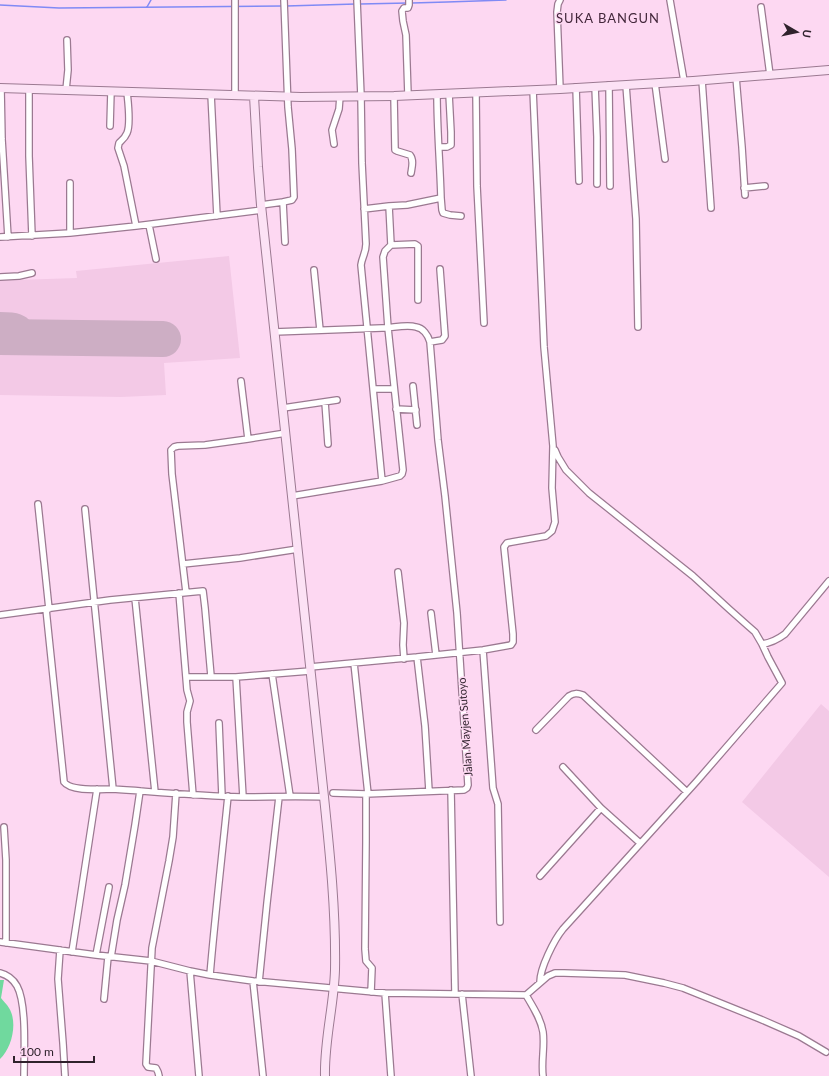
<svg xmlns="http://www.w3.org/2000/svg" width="829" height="1076" font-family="Lato,sans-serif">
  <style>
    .built { fill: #f3c9e6 }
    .green { fill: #70d99e }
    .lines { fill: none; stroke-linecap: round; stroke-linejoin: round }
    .stream { stroke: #808af5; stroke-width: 1.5 }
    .taxiway { stroke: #cdaec4; stroke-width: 14 }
    .runway { stroke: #cdaec4; stroke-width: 36 }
    .street-casing { stroke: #9b7991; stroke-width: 8 }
    .secondary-casing { stroke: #9b7991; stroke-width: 10 }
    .street { stroke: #fff; stroke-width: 5.5 }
    .secondary { stroke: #fce2f5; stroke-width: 8 }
    .labels { text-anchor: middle; stroke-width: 3; stroke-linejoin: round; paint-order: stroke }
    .street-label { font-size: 11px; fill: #2f222c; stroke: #fdd8f2 }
    .quarter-label { font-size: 13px; letter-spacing: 1px; fill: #44283c; stroke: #fdd8f2 }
  </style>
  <rect width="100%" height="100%" fill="#fdd8f2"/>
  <!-- built -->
  <path class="built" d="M229,256L240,358L164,363L166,395L121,397L0,395V279L16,280L77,278L76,271Z
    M821,704L829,711V877L742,802Z"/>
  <!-- green -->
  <path class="green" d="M0,980H4L1,998C3,1001 7,1004 9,1008C18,1022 12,1048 0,1059Z"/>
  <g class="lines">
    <!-- stream -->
    <path class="stream" d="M412,3L447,2L506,0
      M360,4L408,3
      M0,5L59,8L282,6
      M286,6L356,4
      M147,7L151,0"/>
    <!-- taxiway -->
    <path class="taxiway" d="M0,319C11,319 29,319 26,335L23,337"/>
    <!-- runway -->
    <path class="runway" d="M0,337L163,339"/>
    <defs>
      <path id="street" d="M235,0V95
        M284,0L288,107L292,149L294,197L292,200L283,202L285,242
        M357,0L361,96L362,163L366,244C366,253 362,257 361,265L382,481
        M560,0L558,4L557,12L560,89
        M670,0L684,81
        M761,7L770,75
        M736,77L742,147L745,195
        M702,80L711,208
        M655,83L665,159
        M609,85L610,186
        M626,85L636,219L638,327
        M595,86L597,137V184
        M576,87L579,181
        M1,88L2,139L8,237
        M29,89V156L32,236
        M66,90L68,70L67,40
        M127,92C128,102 131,124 127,133C125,138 122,140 119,143L118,148L124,166L136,226L262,210
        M476,93L477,186L484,323
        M211,94L217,216
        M408,95L406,35L403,21L402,11L404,8H408L409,5V0
        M394,96L395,150L397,151L410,155C414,160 412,167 411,173
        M110,126L111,91
        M334,144L332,130L339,109L340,96
        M439,147H447L451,145V132L449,94
        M744,188L765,186
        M441,198L442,210L443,213L450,215L461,216
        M261,205L283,202
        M364,209L389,206L407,205L441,198C440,163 437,129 437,94
        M149,225L156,259
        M70,233V183
        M0,237L70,233L136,226
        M391,245L415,244L418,246V300
        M314,270L320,330
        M0,277L19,276L32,273
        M274,332C310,331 346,329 382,328C392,328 407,324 416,327C423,328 428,335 430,342L438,440L445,496L457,613L468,785L467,788L464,790L366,794L333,793
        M430,342L442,340L445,336L440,269
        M241,381L248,439L286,433
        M413,386L417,425
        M373,389H394
        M325,402L328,444
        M283,408L337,400
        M396,409L416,410
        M292,496L382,481L400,476L402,474L403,470L388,328L383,257L385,251L391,245L389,206
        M38,504L49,609
        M183,564L240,558L298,549
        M398,572L404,623L403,645L404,659
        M186,592L172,474L171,450L174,447L178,446L205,445L248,439
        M179,593L187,690L190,701L187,712V722L193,795
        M135,598L155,792
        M46,609L64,782C71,792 102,789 113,789L85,509
        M431,613L436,655
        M0,615L110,600L203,591L205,608L211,676
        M762,644C771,643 777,640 785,634L829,581
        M483,650L493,788L498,804L500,922
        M417,657L425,726L429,791
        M354,663L368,794
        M310,667L417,657L483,650L511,645L513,642V634L504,547L507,543L512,542L546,536L552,531L555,522L552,488L553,446L544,347L533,90
        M272,674L290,796
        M186,677H236L310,671
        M236,677L243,797
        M219,723L222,796
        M536,730L569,696C574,693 577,693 583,695L687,792
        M563,767L601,808L640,843
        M113,789C156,792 199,796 242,797C269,797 297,796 324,797
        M451,790L455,994
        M366,794V842L365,949L366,961L372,968L371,992
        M4,827L6,860V943
        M540,876L601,808
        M0,942L96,955L151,961L190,971
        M60,950L58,979L63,1043L65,1076
        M72,952L97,789
        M96,955L109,887
        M111,957L117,920L125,885L135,825L140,791
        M0,973C8,975 13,979 17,986C27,1004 24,1054 24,1076
        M210,975C215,916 222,856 228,796
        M253,981L385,993L526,995L548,976L555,973H564L625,975L664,983L683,988L760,1019L799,1036L826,1052
        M259,982L267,903L279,797
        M540,982C540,968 554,940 563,929L697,781L782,683L768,657L762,644L755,632L747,625L729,609L693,576L589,493L566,470L558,457L555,450
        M385,993L391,1076
        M462,994L471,1076
        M526,995C533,1007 541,1019 543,1032C545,1047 541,1061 543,1076
        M104,999L108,957
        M159,1076L158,1072L156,1068L148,1067L146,1064L152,948L169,861L173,837L176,793
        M199,1076L190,971L210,975L253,981L263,1076"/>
      <path id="secondary" d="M0,88L301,97L394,96L560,89L693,81L829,70
        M254,96L258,167L261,205L324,797C330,854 336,912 335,970C334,1005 324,1041 325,1076"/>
    </defs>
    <!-- street casing -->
    <use href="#street" class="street-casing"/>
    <!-- secondary casing -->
    <use href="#secondary" class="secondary-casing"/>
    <!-- street -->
    <use href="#street" class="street"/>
    <!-- secondary -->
    <use href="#secondary" class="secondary"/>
  </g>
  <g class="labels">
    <!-- street labels -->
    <g class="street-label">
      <text transform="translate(465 727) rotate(-94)" y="4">Jalan Mayjen Sutoyo</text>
    </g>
    <!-- quarter labels -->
    <g class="quarter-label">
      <text x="608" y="23">SUKA BANGUN</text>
    </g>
  </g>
  <!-- north arrow -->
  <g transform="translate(797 32) rotate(99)" stroke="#fdd8f2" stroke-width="3" paint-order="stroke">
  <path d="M0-3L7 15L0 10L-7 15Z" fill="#2f222c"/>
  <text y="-6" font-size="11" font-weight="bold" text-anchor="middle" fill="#2f222c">U</text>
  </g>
  <!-- scale -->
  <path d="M14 1056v6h80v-6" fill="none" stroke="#2f222c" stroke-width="2"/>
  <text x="20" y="1056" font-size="12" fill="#2f222c" stroke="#fdd8f2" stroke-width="3" paint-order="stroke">100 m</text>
</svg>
